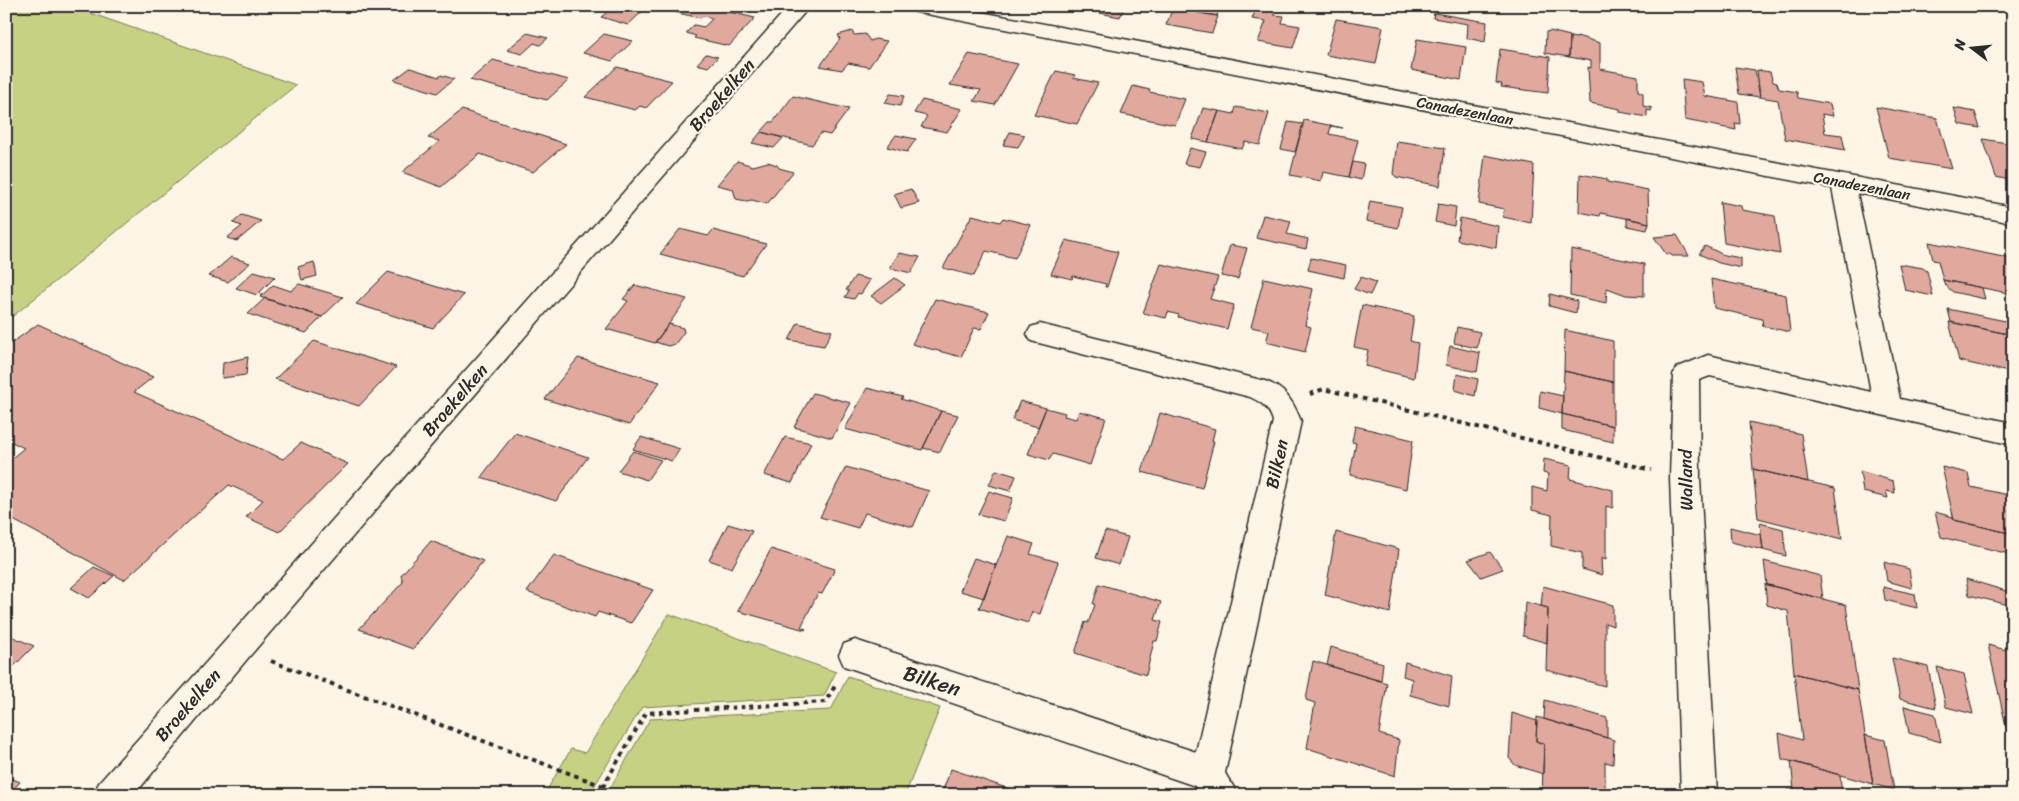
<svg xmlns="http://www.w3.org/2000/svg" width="2019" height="801" font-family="Sriracha,sans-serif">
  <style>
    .green { fill: #c6d184; stroke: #787e58 }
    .building { fill: #e1a89e; stroke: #2b2b2b }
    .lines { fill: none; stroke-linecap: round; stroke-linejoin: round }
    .minor-casing { stroke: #2b2b2b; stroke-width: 3 }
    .path { stroke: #2b2b2b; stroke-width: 4; stroke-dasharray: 4.5 4.5; stroke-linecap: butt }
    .minor { fill: #fcf5e5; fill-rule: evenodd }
    .labels { text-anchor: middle; stroke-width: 4.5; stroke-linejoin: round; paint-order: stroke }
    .far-street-label { font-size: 15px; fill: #2b2b2b; stroke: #fcf5e5 }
    .street-label { font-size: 18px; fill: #2b2b2b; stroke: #fcf5e5 }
    .near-street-label { font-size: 21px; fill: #2b2b2b; stroke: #fcf5e5 }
  </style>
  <rect width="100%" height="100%" fill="#fcf5e5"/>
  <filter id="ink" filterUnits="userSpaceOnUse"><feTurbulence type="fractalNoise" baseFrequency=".02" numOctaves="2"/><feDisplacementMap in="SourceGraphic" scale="10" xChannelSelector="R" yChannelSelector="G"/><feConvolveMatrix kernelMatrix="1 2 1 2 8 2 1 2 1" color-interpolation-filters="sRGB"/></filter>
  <g filter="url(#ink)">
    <!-- green -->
    <path class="green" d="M6,6H70L296,85L7,321Z
      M669,614L836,672L824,696L642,707L589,795H544L571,749L585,753Z
      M848,676L940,708L905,795H606L650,719L831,710Z"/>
    <!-- building -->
    <path class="building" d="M615,6H648L628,25L601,17Z
      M662,6H703L755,18L729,46L694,38L696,36L686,33L694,25L704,27L713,18L703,16L700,18L660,9Z
      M1092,6H1125L1120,17L1089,11Z
      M1176,6H1198L1219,10L1217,16L1176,9Z
      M1257,6H1276L1274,15L1284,16L1282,23L1300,26L1293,48L1258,42L1266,21L1252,19Z
      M1328,6H1346L1344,12L1327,9Z
      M1173,8L1218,16L1212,33L1166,25Z
      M1434,13L1487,22L1485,42L1467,38L1468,24L1433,18Z
      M1336,19L1383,27L1376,64L1326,55Z
      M852,31L854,35L865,34L870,41L875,39L887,41L869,67L848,63L842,70L820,66L840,39L838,35Z
      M1550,31L1570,36L1569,57L1545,53L1546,32Z
      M527,33L548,38L540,45L534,43L522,54L507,50Z
      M604,34L633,41L612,61L583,53Z
      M1577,36L1600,43V69L1638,76V91L1643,93V106L1652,108L1651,111L1647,110V117L1620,112V109L1590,103L1588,67L1591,68V61L1569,57L1570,37L1577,38Z
      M1417,39L1466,47L1461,80L1411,70Z
      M1500,49L1550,57L1548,93L1501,87L1502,84L1496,83Z
      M706,54L718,57L708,67L697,64Z
      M969,54L1018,64L995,105L974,101L981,90L950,85Z
      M493,60L569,80L547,100L470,80Z
      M617,67L672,81L646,108L640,106L635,110L585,97Z
      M1735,67L1755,70L1760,97L1739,94Z
      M410,68L439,77L441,75L454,79L437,93L394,80Z
      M1757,70L1770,72L1773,82L1777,83L1779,89L1797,92L1798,98L1830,104L1833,116L1822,114L1825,133L1842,135L1845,150L1785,139L1778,100L1760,97Z
      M1056,71L1075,75L1073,78L1098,83L1077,124L1034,115Z
      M1682,79L1702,82L1705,96L1738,102L1740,124L1735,123L1736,130L1685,120Z
      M1133,86L1150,90L1149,92L1185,99L1175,125L1121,114Z
      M890,94L904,96L900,106L885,103Z
      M793,96L849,109L830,135L821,133L812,145L761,132L770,122H773Z
      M922,100L962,109L947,132L921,127L927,116L914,113Z
      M1236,107L1269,113L1260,145L1245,142L1242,149L1208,142L1219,111L1234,114Z
      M1876,107L1937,118L1952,169L1889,158Z
      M1203,108L1219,111L1208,142L1192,139Z
      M1954,108L1975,112L1980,128L1959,124Z
      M462,110L566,144L533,172L480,154L441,187L402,172L440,141L428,138Z
      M1304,120L1343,128L1331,126L1329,134L1358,140L1349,177L1323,172L1321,181L1290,175Z
      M1288,122L1303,124L1295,152L1281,149Z
      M761,132L783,138L774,148L752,143Z
      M1010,132L1025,135L1018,147L1003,145Z
      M896,135L916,139L907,152L887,147Z
      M1983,139L2013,144V181L1996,177Z
      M1397,141L1445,148L1440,186L1396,177L1393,174Z
      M1190,148L1206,152L1200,167L1184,164Z
      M1485,155L1534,165L1531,223L1503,217L1504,209L1479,204Z
      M737,161L753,166L768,162L777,165L779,168L793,172L767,204L752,200L746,201L736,199L733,189L717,185Z
      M1353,162L1364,164L1361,180L1349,177Z
      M1580,174L1607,179V182L1648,190L1649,223L1601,213L1600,216L1579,212Z
      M911,189L919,203L901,208L894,194Z
      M1370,201L1402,207L1398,228L1366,221Z
      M1720,202L1741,206L1742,210L1775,216L1780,254L1724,243Z
      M1438,204L1456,207L1454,226L1435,222Z
      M242,215L261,221L237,241L227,238L242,226L233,223Z
      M972,215L1000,222L1003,218L1031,225L1015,258L986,251L974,276L943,268Z
      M1263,215L1291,221L1287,234L1308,239L1306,249L1256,238Z
      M1460,218L1498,226L1496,248L1457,240Z
      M1627,218L1649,223L1647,230L1627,226Z
      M680,229L708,236L713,230L766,244L743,276L660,254Z
      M1677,235L1687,252L1689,256H1672L1670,254H1666L1654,237Z
      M1066,240L1118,252L1107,287H1105L1106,284L1073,276L1072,279L1051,274Z
      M1929,242L2013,259V294L1943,280L1938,261L1933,260Z
      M1230,245L1247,248L1238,279L1221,276Z
      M1705,246L1724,255L1741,258V268L1719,263L1699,254Z
      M1571,249L1644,264V296L1626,295L1607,288L1606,303L1570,295Z
      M899,253L920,257L911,273L890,268Z
      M231,257L250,263L228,282L209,276Z
      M1311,258L1346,265L1344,278L1308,270Z
      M314,262L317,276L302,280L298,267Z
      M1161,264L1218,277L1210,299L1234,305L1227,329L1178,317L1179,315L1168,312L1166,318L1143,313Z
      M1899,264L1923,268L1927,271L1933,296L1905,290Z
      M254,271L275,277L257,295L236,288Z
      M388,272L464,295L433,328L356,304Z
      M855,276L870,280L861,294L858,293L854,299L845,297L849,291L846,290Z
      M1361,277L1376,282L1370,295L1354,289Z
      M895,278L905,285L881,303L871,296Z
      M1264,278L1313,289L1305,325L1311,327L1305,352L1266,342L1269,331L1251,327Z
      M1711,279L1786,295L1790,332L1763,326L1762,319L1714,308Z
      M1943,280L1982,288L1985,299L1953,292L1945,285Z
      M299,284L343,297L322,317L260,297L273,285L291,291Z
      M635,285L687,299L655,343L606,329L628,301L623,299Z
      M1550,294L1577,301L1576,313L1549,306Z
      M265,298L322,317L306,333L248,314Z
      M935,299L989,312L981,329L974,328L961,357L912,344Z
      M1362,305L1414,316L1410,341L1418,343L1414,378L1365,366L1368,350L1354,347Z
      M1948,309L2010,322L2013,335L1951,322Z
      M1949,322L2013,335V373L1959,361Z
      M798,323L832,331L824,346L789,340Z
      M38,324L153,377L134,392L283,459L301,443L348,464L279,532L246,517L263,500L229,485L124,580L6,516V463L24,448L6,439V347Z
      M669,324L683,328L684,332L675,344L668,346L655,342Z
      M1457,327L1480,332L1477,348L1454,343Z
      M1565,330L1613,341V382L1564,371Z
      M314,341L396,367L359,406L275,379Z
      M1450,346L1480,353L1477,372L1446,365Z
      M248,357L246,375L222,378L223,363Z
      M578,358L660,382L629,425L545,399Z
      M1564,371L1613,382V426L1562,414Z
      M1457,374L1478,379L1475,396L1455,390Z
      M867,388L903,397L901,399L941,411L922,450L845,429Z
      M1540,391L1563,396L1562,414L1539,408Z
      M813,393L851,403L832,438L794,427Z
      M1020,401L1046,408L1038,427L1012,420Z
      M1046,408L1065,413L1064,416L1076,419L1079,411L1106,418L1090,465L1053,454L1049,460L1028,454Z
      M941,411L958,415L940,452L923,448Z
      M1160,413L1215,429L1212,441H1214L1202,488L1142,472Z
      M1562,414L1613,426V442L1562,430Z
      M1749,422L1801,434L1808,482L1753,469Z
      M1355,426L1413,440L1406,489L1350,475L1356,443L1352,442Z
      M515,433L588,457L556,501L481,477Z
      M641,437L680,449L672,461L633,449Z
      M785,437L811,443L792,483L764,475Z
      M633,451L661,460L647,480L618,471Z
      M1544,459L1571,465L1570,479L1613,490V508L1606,506V560L1601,558L1602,575L1582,569V553L1551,546L1552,515L1532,510V487L1547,491L1548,474L1543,473Z
      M846,467L929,491L913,527L865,513L858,528L820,517Z
      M1942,467L1968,473L1971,487L2013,496V534L1954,520Z
      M1753,469L1835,488L1842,539L1758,518Z
      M996,470L1016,476L1010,491L989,485Z
      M1860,471L1893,481L1895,493L1886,491L1888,498L1863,492Z
      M989,491L1013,498L1004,521L978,514Z
      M1935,512L1953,517L1954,520L2009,533L2013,555L1941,537Z
      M1760,523L1783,529L1786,556L1763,550Z
      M728,524L752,531L732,568L709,560Z
      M1730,527L1761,535L1763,550L1731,542Z
      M1105,531L1128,537L1119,565L1096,558Z
      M1336,532L1399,549L1390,613L1325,595Z
      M1008,536L1034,544L1030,554L1058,562L1040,614L1032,612L1028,623L979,608Z
      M431,541L483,561L413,649L359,629L403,582L401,575Z
      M771,549L835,569L822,594L818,593L801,627L806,629L805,630L738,611Z
      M1490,552L1503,569L1481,577L1468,560Z
      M554,555L653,590L631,623L598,612L595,617L527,592Z
      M974,558L996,565L984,598L960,591Z
      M1764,561L1820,576L1823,599L1767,585Z
      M1884,562L1909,569L1912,588L1887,581Z
      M94,567L114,576L89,598L71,588Z
      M1966,579L2013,593V606L1969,595Z
      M1099,584L1161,602L1155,620L1162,622L1157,641H1154L1146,675L1075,653L1085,622L1088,623L1095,605L1093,604Z
      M1765,584L1846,605L1858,690L1794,673L1788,611L1767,605Z
      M1543,586L1613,605V626L1605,623V686L1546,670L1548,608L1541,606Z
      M1883,587L1915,594L1917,608L1885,600Z
      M1525,602L1548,608L1547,643L1523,636Z
      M6,634L34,646L6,674Z
      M1988,645L2006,650L2005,646L2013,648V732L2007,731Z
      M1331,647L1383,663L1381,681L1327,665Z
      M1892,658L1928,667L1936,708L1900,699Z
      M1313,661L1387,683L1379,734L1399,740L1395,776L1307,748L1315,703L1306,700Z
      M1405,662L1452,676L1449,706L1410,695L1412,679L1403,676Z
      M1937,667L1964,674L1973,714L1946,707Z
      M1794,673L1858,690L1873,784L1782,759L1779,733L1802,740Z
      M1545,700L1607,718V738L1544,719Z
      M1904,706L1935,714L1941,742L1909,733Z
      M1512,713L1537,721L1536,741L1544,744L1543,774L1515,765L1509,758Z
      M1537,717L1614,740L1613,764L1605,762V795H1542L1544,744L1536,741Z
      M1865,735L1885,740L1894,790L1873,784Z
      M1791,761L1840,775L1842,795H1811L1794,790Z
      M951,769L1027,795H941Z
      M6,776L20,782L8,795H6Z
      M1788,789L1794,790L1811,795H1789Z"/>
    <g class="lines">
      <defs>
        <path id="minor" d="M789,6H810L248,658L134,795H93L99,783Z
          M906,6H949L2013,207V223L1857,193L1900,399L2013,423V445L1710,376L1699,380L1700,478L1717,795H1681L1670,478L1673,375L1676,368L1708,355L1871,392L1832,188L916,12L909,10Z
          M1040,324L1265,381C1285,388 1293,401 1301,421L1225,773C1229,781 1234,786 1238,795H1199L1195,786L844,666L839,655L844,644L855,640L1196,752L1273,421C1269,408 1263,403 1250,397L1031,341L1027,334L1031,327Z"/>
      </defs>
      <!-- minor casing -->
      <use href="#minor" class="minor-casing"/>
      <!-- path -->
      <path class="path" d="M1310,394L1324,389L1651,470
        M271,661L603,786
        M598,795L646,713L825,702L837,683"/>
      <!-- minor -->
      <use href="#minor" class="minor"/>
    </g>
  </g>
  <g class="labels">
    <!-- far-street labels -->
    <g class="far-street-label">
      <text transform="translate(1465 111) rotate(11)" y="5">Canadezenlaan</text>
      <text transform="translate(1862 186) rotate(11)" y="5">Canadezenlaan</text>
    </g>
    <!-- street labels -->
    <g class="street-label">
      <text transform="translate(722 95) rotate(-49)" y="6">Broekelken</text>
      <text transform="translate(455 400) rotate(-49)" y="6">Broekelken</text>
      <text transform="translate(1277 464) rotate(-77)" y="6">Bilken</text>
      <text transform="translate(1686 480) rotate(-91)" y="6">Walland</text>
      <text transform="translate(188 705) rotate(-49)" y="6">Broekelken</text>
    </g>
    <!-- near-street labels -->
    <g class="near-street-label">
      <text transform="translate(932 681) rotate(18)" y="7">Bilken</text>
    </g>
  </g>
  <!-- margin -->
  <rect width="2019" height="801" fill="none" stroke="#fcf5e5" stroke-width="25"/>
  <rect x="12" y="12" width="1994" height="776" fill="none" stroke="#2b2b2b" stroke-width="2" filter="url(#ink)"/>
  <!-- north arrow -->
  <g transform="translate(1972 48) rotate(286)" stroke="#fcf5e5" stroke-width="4" paint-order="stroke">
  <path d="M0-4L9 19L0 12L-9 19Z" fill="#2b2b2b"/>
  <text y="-8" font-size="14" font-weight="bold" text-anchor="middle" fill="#2b2b2b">N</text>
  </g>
</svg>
